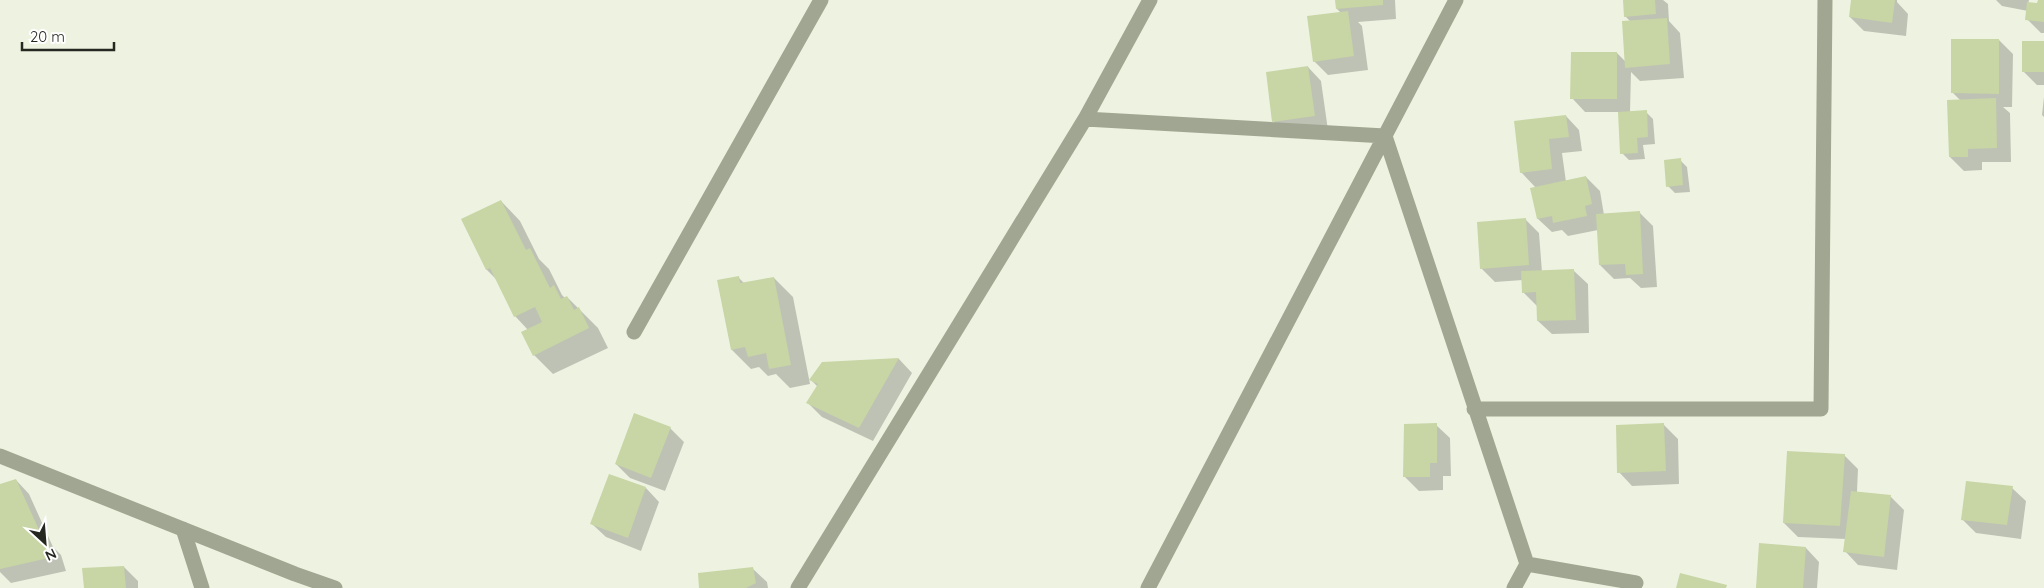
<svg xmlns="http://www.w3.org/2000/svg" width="2044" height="588" font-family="Quicksand,sans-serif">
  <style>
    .shadow { fill: #0003 }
    .building { fill: #c8d5a5 }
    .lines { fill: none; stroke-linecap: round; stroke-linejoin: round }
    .minor { stroke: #a0a691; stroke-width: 15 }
  </style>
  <rect width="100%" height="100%" fill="#eef3e1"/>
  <!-- shadow -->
  <path class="shadow" d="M1336,0H1395L1396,19L1358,22L1362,26L1368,70L1328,75L1314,61L1341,13L1337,9Z
    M1624,0H1663L1668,4L1669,21L1680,33L1684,78L1640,81L1631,72L1630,113L1646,112L1653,119L1655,144L1643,145L1645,159L1629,160L1622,153L1619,112H1585L1572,98L1617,53L1626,62L1631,22L1625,16Z
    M1852,0H1897V2L1908,14L1906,36L1864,31L1850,17Z
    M1996,0H2029L2028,4H2038L2039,0H2044V33H2041L2027,19L2028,11L2002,6Z
    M1999,40L2013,54L2012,107H2003L2010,113L2011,162H1982V170L1964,171L1950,157L1960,100L1952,92Z
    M2044,42V85H2037L2023,71Z
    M1308,67L1321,81L1328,130L1288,136L1274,122Z
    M2044,97V117L2042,115Z
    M1566,116L1579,130L1582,151L1562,153L1566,182L1586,177L1600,191L1604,215L1639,212L1653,226L1657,287L1641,288L1630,278L1614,279L1600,265L1598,230L1568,236L1562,230L1552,232L1538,219L1536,188L1521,172Z
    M1680,160L1687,167L1690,192L1675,193L1668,186Z
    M501,201L520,221L539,259L549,269L562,295L565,298L567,297L598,328L608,348L553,374L534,355L528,330L515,316L496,279L487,270L462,220Z
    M1526,220L1539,233L1542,272L1574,271L1588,284L1589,333L1552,334L1538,321V307L1523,292V280L1495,282L1481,268Z
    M738,277L745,284L774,278L793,297L810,384L790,388L776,374L768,376L759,367L751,369L732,350Z
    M899,359L912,373L873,441L822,417L808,403L818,387L811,380L822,363Z
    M1436,425L1450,438L1451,476H1443V490L1419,491L1405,477Z
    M1664,425L1678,439L1679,484L1632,486L1619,472Z
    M670,428L684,442L665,491L630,478L616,464Z
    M1844,455L1858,469L1857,492L1891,497L1904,510L1897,570L1858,565L1845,551L1846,539L1798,537L1784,523Z
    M16,480L29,494L53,547L61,555L66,571L11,583L0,572V485Z
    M646,488L659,502L641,551L606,537L592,524Z
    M2012,488L2026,501L2021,539L1976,533L1962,519Z
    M1806,548L1819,562L1817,588H1757Z
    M124,567L138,581V588H85Z
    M753,569L767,582L768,588H701Z"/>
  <!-- building -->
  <path class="building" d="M1335,0H1383V5L1336,9Z
    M1623,0H1655L1656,14L1624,17Z
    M1851,0H1895L1892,23L1849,17Z
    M2038,0H2044V22L2025,20L2027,2L2037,3Z
    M1348,11L1354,56L1313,62L1307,16Z
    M1667,18L1670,64L1625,68L1622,21Z
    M1951,39H1999V94L1951,93Z
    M2022,41H2044V72H2022Z
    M1571,52H1617V99H1570Z
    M1308,66L1315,116L1272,122L1266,72Z
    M1996,98L1997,148L1968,149V157H1949L1947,100Z
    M1647,110L1648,137L1637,138L1638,153L1620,154L1618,112Z
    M1566,115L1569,137L1549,139L1552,169L1520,173L1514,121Z
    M1681,158L1683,185L1666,187L1664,160Z
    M1586,176L1592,204L1585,206L1587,216L1553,223L1552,216L1537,219L1530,188Z
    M501,200L526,250L530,248L550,288L554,285L561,299L567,296L574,310L579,307L589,328L533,356L521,332L542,322L535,307L514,317L490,268L486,270L461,219Z
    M1640,211L1643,274L1626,275L1625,264L1599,265L1596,214Z
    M1526,218L1529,265L1480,269L1477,222Z
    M1574,269L1576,320L1537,321L1536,292L1522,293L1521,271Z
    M739,276L740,283L774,277L791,365L769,369L766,353L748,357L745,347L731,350L717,280Z
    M899,358L859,428L806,403L818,384L809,380L822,362Z
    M634,413L671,427L651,478L615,464Z
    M1437,423V463H1430V477H1403L1404,424Z
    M1664,423L1666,471L1617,473L1616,425Z
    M1787,451L1845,454L1840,526L1783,523Z
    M609,474L646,487L628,538L590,524Z
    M16,479L44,541L47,540L53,557L0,569V484Z
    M1966,481L2013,486L2007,525L1961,520Z
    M1851,491L1891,495L1884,557L1843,552Z
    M1759,543L1806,547L1803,588H1756Z
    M124,566L126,588H84L82,568Z
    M753,567L756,583L746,588H699L698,573Z
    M1680,573L1727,585L1726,588H1676Z"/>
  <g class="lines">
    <!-- minor -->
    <path class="minor" d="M1085,119L1385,136L1527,564L1514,588
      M634,332L821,0
      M1474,409H1821L1825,0
      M0,456L295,574L335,588
      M183,529L202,588
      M1527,564L1636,583
      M798,588L1085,119L1150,0
      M1148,588L1456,0"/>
  </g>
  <!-- north arrow -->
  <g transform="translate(45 543) rotate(154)" stroke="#ffffff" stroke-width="4" paint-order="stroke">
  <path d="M0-4L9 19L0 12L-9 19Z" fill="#252721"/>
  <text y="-8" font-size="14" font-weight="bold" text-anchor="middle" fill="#252721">N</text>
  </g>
  <!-- scale -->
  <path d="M22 42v8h92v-8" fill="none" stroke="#252721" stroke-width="2.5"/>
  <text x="30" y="42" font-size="15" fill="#252721" stroke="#ffffff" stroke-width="4" paint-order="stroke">20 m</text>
</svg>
